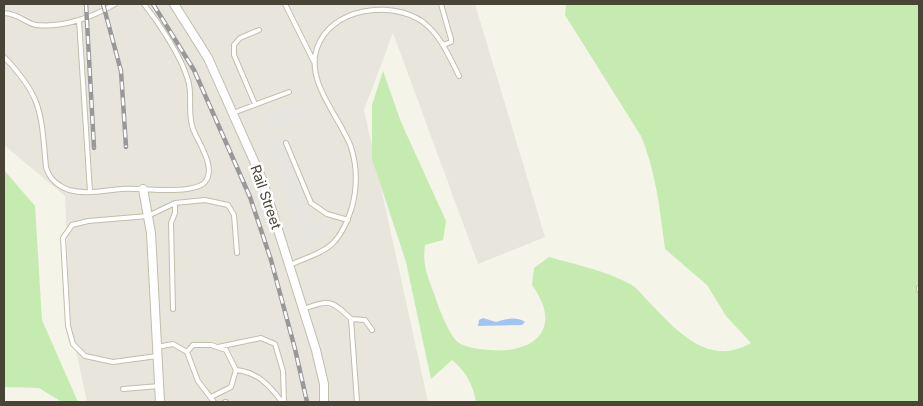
<svg xmlns="http://www.w3.org/2000/svg" width="923" height="406" font-family="Inter,sans-serif">
  <style>
    .industrial { fill: #e8e5dd }
    .green { fill: #c6ebb0 }
    .parking { fill: #e6e5e0 }
    .water { fill: #a2c4f4 }
    .lines { fill: none; stroke-linecap: round; stroke-linejoin: round }
    .service-casing { stroke: #c1beaa; stroke-width: 6 }
    .minor-casing { stroke: #c1beaa; stroke-width: 10 }
    .service { stroke: #fff; stroke-width: 4 }
    .minor { stroke: #fff; stroke-width: 8 }
    .rail-casing { stroke: #989898; stroke-width: 4.5 }
    .rail { stroke: #fff; stroke-width: 2.5; stroke-dasharray: 8; stroke-linecap: butt }
    .labels { text-anchor: middle; stroke-width: 5; stroke-linejoin: round; paint-order: stroke }
    .street-label { font-size: 14px; fill: #494536; stroke: #fff }
  </style>
  <rect width="100%" height="100%" fill="#f5f4e9"/>
  <!-- industrial -->
  <path class="industrial" d="M4,4H475L545,237L478,264L393,33L364,110L428,402H87L70,322L65,196L4,145Z"/>
  <!-- green -->
  <path class="green" d="M566,4H918L919,402H476C473,384 466,372 452,360L431,379L406,262L372,159V105L383,71L401,122L446,221L443,240L425,245C422,265 428,277 435,296C438,307 450,337 459,343C468,348 479,349 489,350C536,354 563,328 532,285L534,268L549,257C578,265 606,271 632,285C639,290 645,298 651,304C679,333 709,367 751,343L726,316L707,285L665,249C660,210 656,172 641,136L565,15Z
    M4,170L35,206L42,320L78,402H62L39,388L4,387Z"/>
  <!-- parking -->
  <path class="parking" d="M299,103L305,117L271,130L265,116Z
    M279,135L314,226L327,221L331,231L305,241L266,140Z"/>
  <!-- water -->
  <path class="water" d="M483,318L496,322C505,319 516,316 525,322L522,325L478,326L479,320Z"/>
  <g class="lines">
    <defs>
      <path id="service" d="M285,4L315,64
        M441,4L451,39V42L443,45
        M4,13C20,14 25,23 36,25C63,28 93,17 115,4
        M79,20L90,192
        M4,57C43,97 41,114 46,167C49,178 58,186 69,190C87,195 105,190 122,189C144,188 166,192 187,189C193,188 201,187 205,182C217,168 198,142 193,129C187,113 193,95 188,80C181,56 159,23 144,4
        M255,104L234,55V45L240,38L259,30
        M233,113L289,92
        M286,143L311,203L327,214L348,220
        M289,265C327,250 339,248 352,207C357,188 357,166 351,147C340,117 305,82 317,48C331,7 392,0 423,22C441,36 449,56 459,76
        M919,288V290
        M173,309L171,223L175,213V203
        M303,309C329,300 331,299 351,319L357,402
        M351,319L365,320L372,330
        M157,347L173,344L187,352L198,381L214,402
        M218,347L261,338L275,344L283,371L284,402
        M187,352L193,345H211L226,350L236,370L231,387L211,397
        M157,356L113,362L85,356L73,344L68,326L63,238L72,225L88,221L148,216L175,203L205,200L228,205L234,215L237,253
        M236,370C258,372 270,386 282,402
        M123,389L159,386
        M225,402H226"/>
      <path id="minor" d="M174,4L208,58L262,179L316,350L324,384V402
        M143,189L151,233L160,402"/>
    </defs>
    <!-- service casing -->
    <use href="#service" class="service-casing"/>
    <!-- minor casing -->
    <use href="#minor" class="minor-casing"/>
    <!-- service -->
    <use href="#service" class="service"/>
    <!-- minor -->
    <use href="#minor" class="minor"/>
    <defs>
      <path id="rail" d="M86,4L94,148
        M103,4L121,71L126,147
        M153,4L194,70L250,197L271,260L295,349L307,402"/>
    </defs>
    <!-- rail casing -->
    <use href="#rail" class="rail-casing"/>
    <!-- rail -->
    <use href="#rail" class="rail"/>
  </g>
  <g class="labels">
    <!-- street labels -->
    <g class="street-label">
      <text transform="translate(266 197) rotate(71)" y="5">Rail Street</text>
    </g>
  </g>
  <!-- border -->
  <rect width="923" height="406" fill="none" stroke="#494536" stroke-width="10"/>
</svg>
